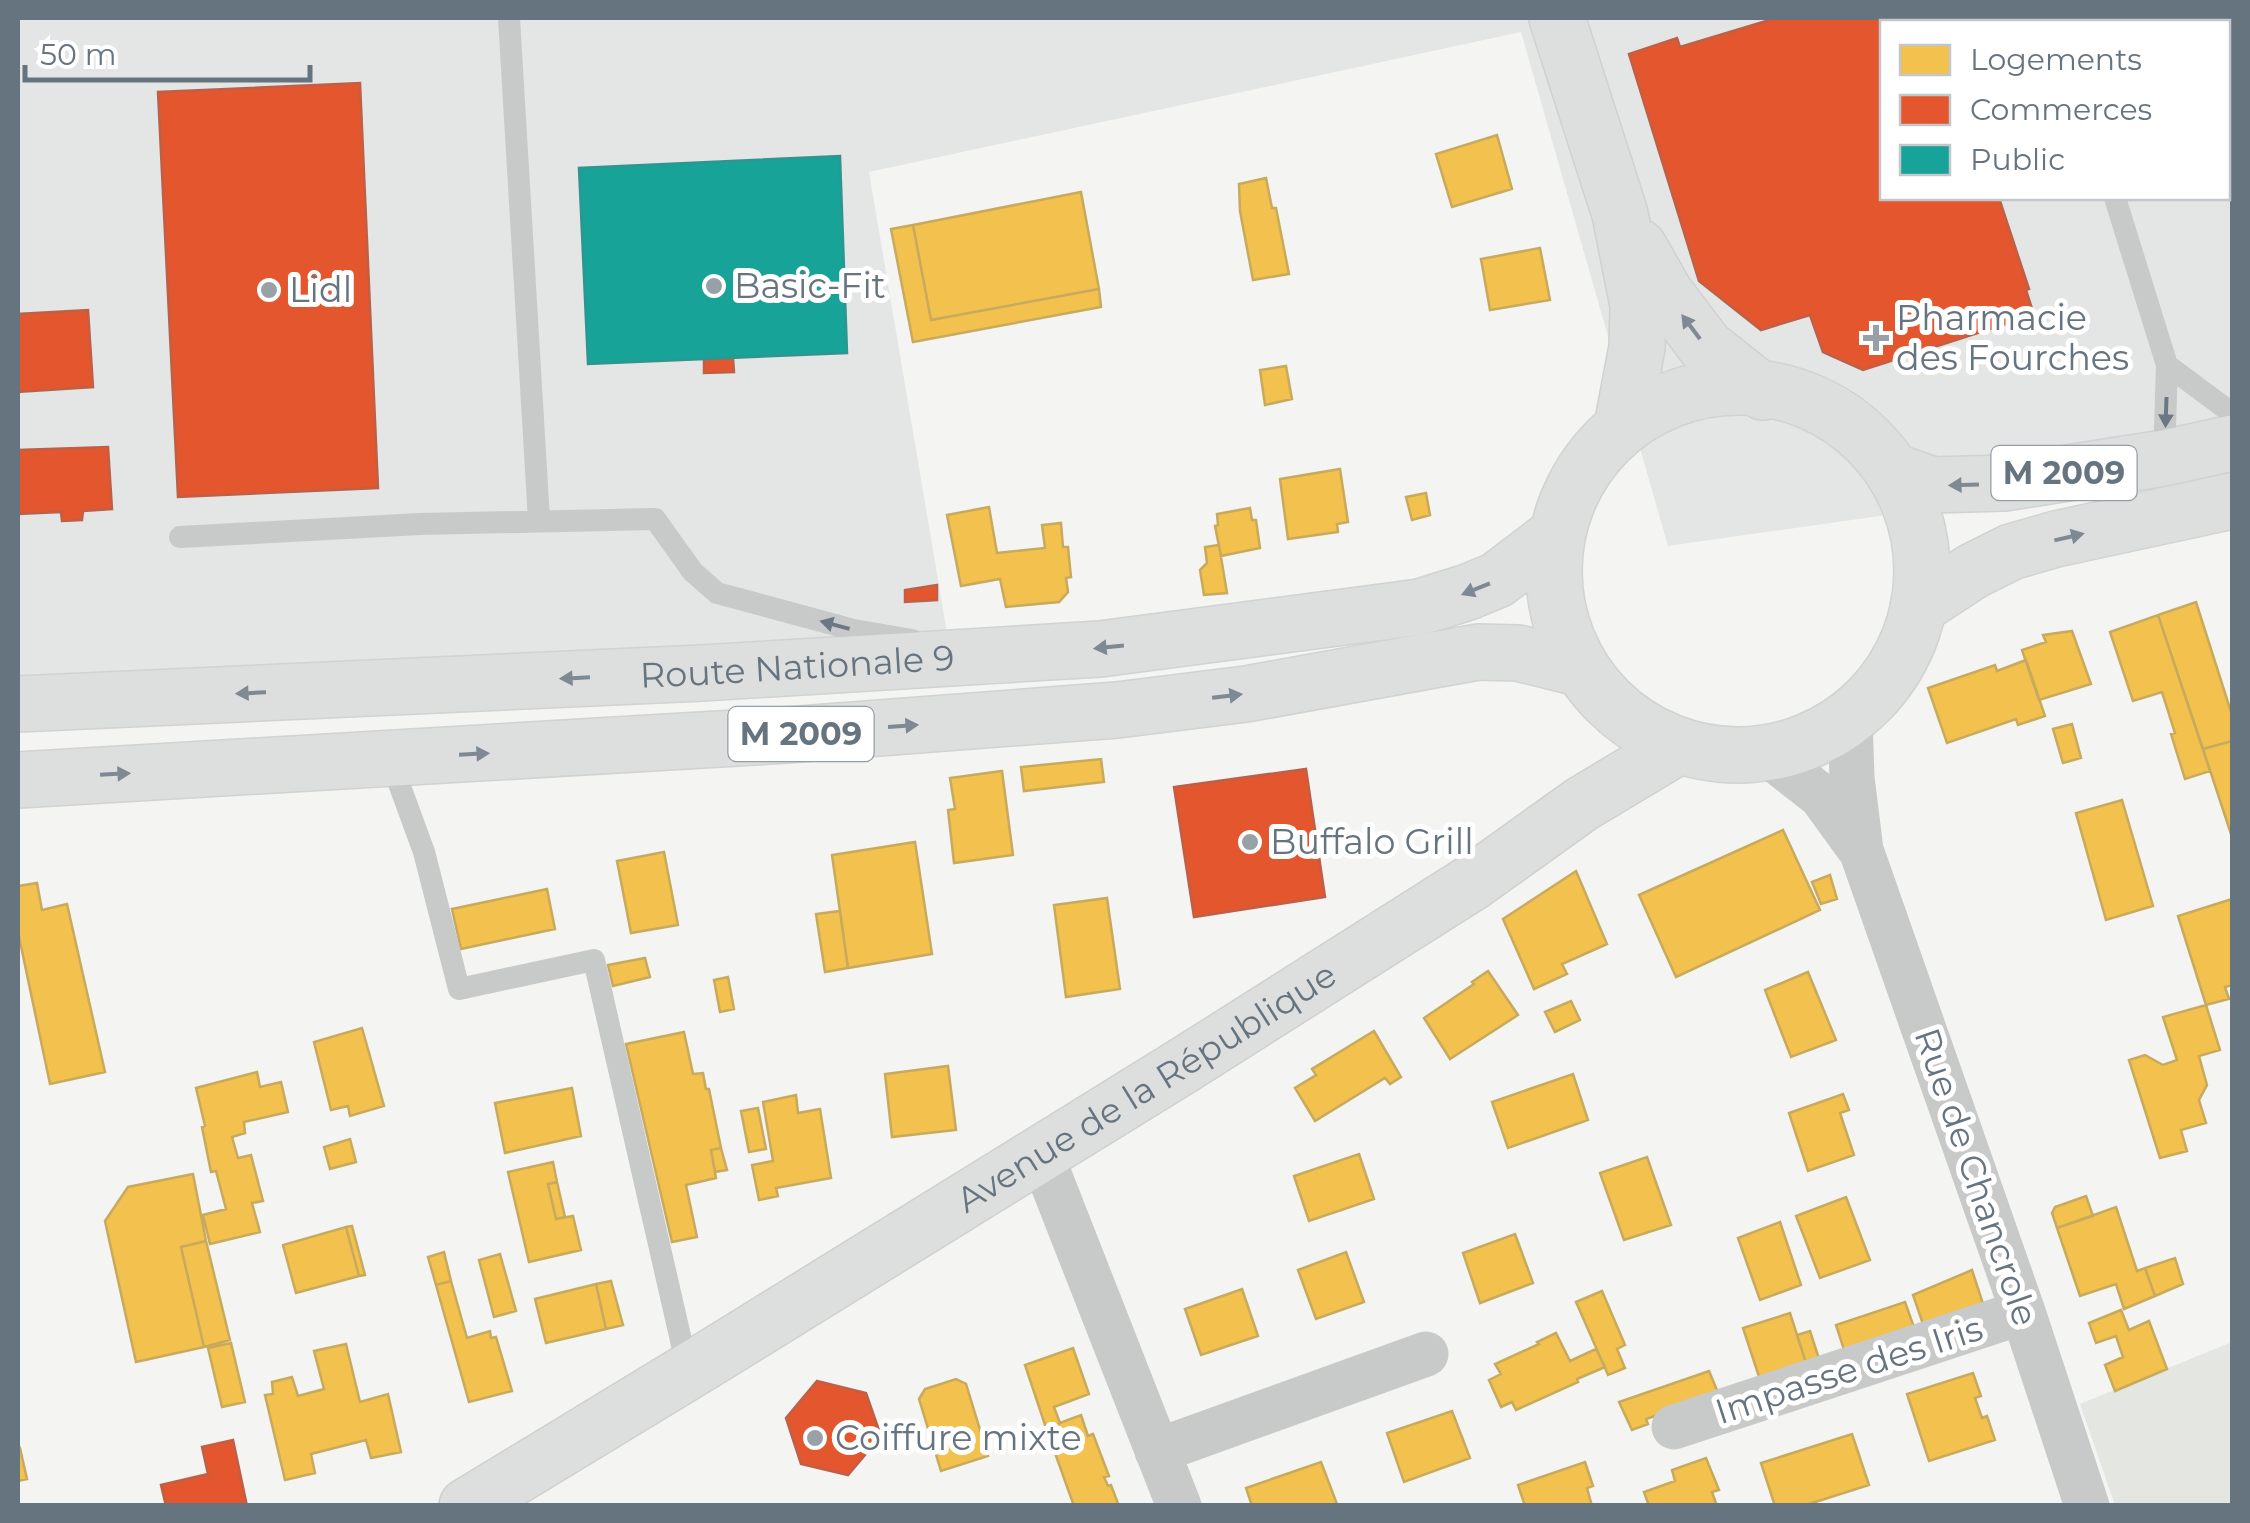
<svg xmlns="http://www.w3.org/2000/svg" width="2250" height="1523" font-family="Montserrat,sans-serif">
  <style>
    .built { fill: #e4e5e5; fill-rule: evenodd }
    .green { fill: #e4e6e1 }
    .homes { fill: #f2c14e; stroke: #c8aa5d; stroke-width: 2.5 }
    .shops { fill: #e4572e; stroke: #be6047; stroke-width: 2.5 }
    .public { fill: #17a398; stroke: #2f9591; stroke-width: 2.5 }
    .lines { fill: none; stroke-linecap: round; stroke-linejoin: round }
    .secondary-casing { stroke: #d0d0d0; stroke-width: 58 }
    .primary-casing { stroke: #d1d2d2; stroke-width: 58 }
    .lane { stroke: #c8caca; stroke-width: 22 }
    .street { stroke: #c8caca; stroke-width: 45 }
    .secondary { stroke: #dddede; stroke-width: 55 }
    .primary { stroke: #dddede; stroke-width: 55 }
    .oneway { fill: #7e8993 }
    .oneway2 { fill: #6b7884 }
    .poi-dot { fill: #98a1a8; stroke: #fff; stroke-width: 4 }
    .labels { text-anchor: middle; stroke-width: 10; stroke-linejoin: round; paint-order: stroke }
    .shield { fill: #fff; stroke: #949ea6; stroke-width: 2.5 }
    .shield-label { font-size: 32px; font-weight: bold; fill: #667480 }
    .poi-label { font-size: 35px; fill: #667480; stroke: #fff; text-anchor: start }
    .street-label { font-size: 35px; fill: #667480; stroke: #fff }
  </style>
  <rect width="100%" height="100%" fill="#f4f4f2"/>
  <!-- built -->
  <path class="built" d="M18,18H2232V466L1668,546L1521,32L869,172L949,645L18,723ZM1882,22H2228V198H1882Z"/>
  <!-- green -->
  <path class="green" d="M2232,1342V1505H2115L2080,1404Z"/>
  <!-- homes -->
  <path class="homes" d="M1497,135L1512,189L1452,207L1436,154Z
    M1266,178L1272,208H1276L1289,274L1253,280L1240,211L1239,184Z
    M1081,192L1099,289L931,320L913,225Z
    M913,225L931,320L1099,289L1101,307L913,342L891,229Z
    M1540,248L1550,300L1490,310L1481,259Z
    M1286,366L1292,399L1265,405L1260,370Z
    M1340,469L1348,522L1337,524L1338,532L1288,539L1280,479Z
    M1426,493L1430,515L1412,520L1406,497Z
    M989,507L997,553L1045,548L1042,525L1061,523L1063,547H1068L1071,577L1066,578L1068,592L1059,602L1006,607L1000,579L961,586L947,515Z
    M1250,508L1252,520H1256L1260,548L1221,556L1215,526L1218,525L1217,514Z
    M1219,545L1227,593L1204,595L1200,570L1207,563L1205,547Z
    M2196,602L2232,715V741L2203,749L2158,615Z
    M2158,615L2210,771L2185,779L2171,734L2175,733L2162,692L2133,701L2110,632Z
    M2072,631L2091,684L2039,700L2022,650L2046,642L2043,635Z
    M2026,660L2045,716L2018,725L2016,719L1947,743L1928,688L1995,665L1997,671Z
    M2072,724L2081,758L2063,763L2053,729Z
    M2232,741V837L2203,749Z
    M1101,759L1104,782L1024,791L1021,767Z
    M1002,771L1013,855L954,863L948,810L955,809L950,778Z
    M2122,800L2153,906L2106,920L2076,813Z
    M1783,830L1820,910L1676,977L1639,895Z
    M915,842L932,954L848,968L832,855Z
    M664,852L678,925L631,933L617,861Z
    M1576,871L1607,944L1562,964L1567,974L1534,989L1503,919Z
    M1830,875L1837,899L1821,904L1812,882Z
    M37,883L42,910L67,904L105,1072L50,1084L18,932V886Z
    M547,889L555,929L461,949L452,909Z
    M1107,898L1120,989L1066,997L1054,905Z
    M2232,899V985L2225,987L2229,999L2206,1005L2178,916Z
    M840,911L848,968L825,972L816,914Z
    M645,958L650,977L613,986L608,965Z
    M1488,971L1518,1015L1450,1059L1424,1018L1474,984L1472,982Z
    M1808,972L1836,1040L1791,1057L1765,990Z
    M728,977L734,1009L720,1012L714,980Z
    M1571,1001L1580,1020L1555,1032L1545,1012Z
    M2206,1005L2220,1050L2199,1056L2207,1085L2199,1100L2206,1123L2181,1130L2187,1151L2160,1158L2129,1060L2145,1055L2163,1065L2177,1060L2163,1017Z
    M362,1028L384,1106L350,1116L348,1106L331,1110L314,1042Z
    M1374,1031L1401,1077L1390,1084L1385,1078L1315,1121L1295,1088L1316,1075L1312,1069Z
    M684,1032L693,1074L703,1073L706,1089H709L721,1148L711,1150L716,1178L686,1185L697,1237L672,1242L626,1044Z
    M948,1066L956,1130L892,1137L885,1074Z
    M257,1072L260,1087L281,1082L288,1112L244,1122L245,1133L232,1137L238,1158L251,1155L263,1201L252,1203L260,1232L210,1244L203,1215L226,1209L216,1171L211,1172L202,1127L205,1126L196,1088Z
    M1573,1074L1588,1120L1508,1148L1492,1102Z
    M572,1088L581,1136L505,1153L495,1103Z
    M1843,1094L1849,1110L1840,1113L1854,1155L1808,1171L1789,1113Z
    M796,1095L798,1113L820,1109L831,1178L776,1188L778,1196L759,1200L752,1165L773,1161L763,1102Z
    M758,1108L766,1149L749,1152L741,1111Z
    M350,1139L356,1162L330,1169L324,1147Z
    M721,1148L727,1170L715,1172L711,1150Z
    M1359,1154L1374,1199L1309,1221L1294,1176Z
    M1647,1157L1671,1225L1624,1240L1600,1173Z
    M553,1162L557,1182L548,1184L556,1219L573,1216L581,1250L529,1262L508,1172Z
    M193,1174L206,1241L181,1247L204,1347L136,1362L105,1221L128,1187Z
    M557,1182L565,1217L556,1219L548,1184Z
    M2086,1196L2093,1216L2057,1228L2052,1213L2055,1207Z
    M1846,1197L1870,1260L1820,1278L1796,1216Z
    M2116,1207L2137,1271L2145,1268L2155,1296L2124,1309L2116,1284L2080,1296L2057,1228Z
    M1780,1222L1801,1285L1760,1300L1738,1238Z
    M352,1226L365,1275L359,1276L346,1227Z
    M346,1227L359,1276L296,1293L283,1245Z
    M1515,1234L1533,1283L1480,1303L1463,1253Z
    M206,1241L230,1340L204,1347L181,1247Z
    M444,1252L451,1281L436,1285L428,1257Z
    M1346,1252L1364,1302L1316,1319L1298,1270Z
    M500,1254L516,1311L494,1317L479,1260Z
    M2175,1258L2183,1284L2155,1296L2145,1268Z
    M1972,1270L1985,1310L1925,1330L1913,1295Z
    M451,1281L467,1338L490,1331L491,1338L496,1337L512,1391L469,1402L436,1285Z
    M611,1281L623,1325L606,1329L596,1284Z
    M596,1284L606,1329L546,1343L535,1299Z
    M1242,1289L1258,1336L1201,1355L1185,1309Z
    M1602,1291L1625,1345L1617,1349L1625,1368L1608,1375L1576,1302Z
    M1905,1302L1916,1333L1846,1356L1836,1325Z
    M2121,1310L2129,1330L2149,1321L2167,1369L2115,1391L2105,1365L2123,1357L2116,1336L2096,1343L2089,1323Z
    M1790,1313L1808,1369L1762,1386L1743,1328Z
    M1810,1331L1821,1365L1808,1369L1797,1335Z
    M1556,1333L1570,1361L1596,1349L1605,1367L1577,1379L1578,1382L1516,1410L1512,1402L1501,1407L1489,1380L1501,1374L1495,1364L1539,1344L1537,1342Z
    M231,1343L245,1402L222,1407L208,1348Z
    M346,1344L360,1402L388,1394L401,1452L371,1458L366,1440L311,1454L315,1473L285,1480L265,1395L273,1394L272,1382L292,1377L298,1396L324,1389L314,1351Z
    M1073,1348L1089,1394L1054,1407L1060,1423L1046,1428L1025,1365Z
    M1709,1371L1719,1395L1646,1419L1648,1424L1632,1430L1619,1402Z
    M1973,1373L1981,1396L1975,1398L1982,1418L1987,1416L1995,1440L1929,1461L1907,1394Z
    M956,1379L966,1384L988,1456L941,1471L919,1399L925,1389Z
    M1452,1411L1470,1458L1404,1482L1387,1433Z
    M1081,1415L1088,1436L1093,1434L1109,1476L1104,1477L1108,1486L1111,1485L1119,1506H1074L1046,1428Z
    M1852,1434L1869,1485L1803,1506H1775L1761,1463Z
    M20,1448L27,1479L18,1481V1449Z
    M1706,1458L1719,1490L1712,1492L1717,1506H1649L1644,1492L1675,1481L1672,1470Z
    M1321,1462L1337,1504L1252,1506L1246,1488Z
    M1585,1462L1593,1486L1587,1488L1592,1506H1525L1518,1485Z"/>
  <!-- shops -->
  <path class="shops" d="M1776,18H1942L1944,22H1882V198H1999L2029,289L2026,290L2034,315L1863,370L1823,352L1810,315L1761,330L1699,281L1629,54L1677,38L1680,47Z
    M2195,18H2232V196L2228,178V22H2196Z
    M360,83L378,488L178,497L158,92Z
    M88,310L93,387L18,392V314Z
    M733,358L734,372L704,373V359Z
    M108,447L112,509L83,511L82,520L62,521L61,512L19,514L18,450Z
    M937,585V600L905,602V590Z
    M1306,769L1325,897L1194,917L1174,787Z
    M817,1381L866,1393L881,1436L848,1475L801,1464L786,1418Z
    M233,1440L247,1506H166L161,1485L208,1474L202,1447Z"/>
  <!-- public -->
  <path class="public" d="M840,156L847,353L588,364L579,168Z"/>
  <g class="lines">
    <defs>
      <g id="secondary">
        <path d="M1557,18L1620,214L1638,305L1637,347L1622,427"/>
        <path d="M1639,247L1665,293L1706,347L1763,392"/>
        <path id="s1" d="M467,1506L699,1365L1181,1067L1473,882L1582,804L1677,747"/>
      </g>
      <g id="primary">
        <circle cx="1738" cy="571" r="184"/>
        <path d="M1895,472L1933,485L2004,483L2164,458L2232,443"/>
        <path d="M1918,607L1973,571L2011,552L2056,539L2232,501"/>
        <path id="s2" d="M18,704L702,673L1100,649L1420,607L1468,592L1497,580L1556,535"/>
        <path d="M18,780L787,735L1117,710L1246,694L1478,652L1518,653L1579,668"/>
      </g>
    </defs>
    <!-- secondary casing -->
    <use href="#secondary" class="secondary-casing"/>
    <!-- primary casing -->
    <use href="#primary" class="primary-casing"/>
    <!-- lane -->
    <path class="lane" d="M509,18L539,520
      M2057,18L2059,22
      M2115,198L2167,365L2164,458
      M2167,365L2229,411L2232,412
      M180,537L420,524L655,519L693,572L717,593L854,630L912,640
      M390,759L424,852L459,989L594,960L688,1371"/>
    <!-- street -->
    <path class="street" d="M1850,718L1852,778L1861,850L2023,1312L2087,1506
      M1766,753L1821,796L1858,847
      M1041,1154L1179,1506
      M1674,1427L2023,1312
      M1157,1451L1426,1354"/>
    <!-- secondary -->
    <use href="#secondary" class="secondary"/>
    <!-- primary -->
    <use href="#primary" class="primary"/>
  </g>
  <!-- one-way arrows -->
  <defs><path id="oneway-solid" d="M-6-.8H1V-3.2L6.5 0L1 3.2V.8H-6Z" transform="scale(2.5)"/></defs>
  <g class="oneway">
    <use href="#oneway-solid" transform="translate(1691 327) rotate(-127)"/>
    <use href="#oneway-solid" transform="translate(1964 485) rotate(178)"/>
    <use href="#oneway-solid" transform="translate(2069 537) rotate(-13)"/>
    <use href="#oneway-solid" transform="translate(1476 589) rotate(158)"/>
    <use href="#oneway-solid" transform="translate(1109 647) rotate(174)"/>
    <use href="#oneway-solid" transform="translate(575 678) rotate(177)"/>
    <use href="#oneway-solid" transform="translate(251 693) rotate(177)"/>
    <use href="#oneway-solid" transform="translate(1227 696) rotate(-7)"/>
    <use href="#oneway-solid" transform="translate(903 726) rotate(-4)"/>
    <use href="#oneway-solid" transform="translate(474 754) rotate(-3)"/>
    <use href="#oneway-solid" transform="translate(115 774) rotate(-3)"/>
  </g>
  <g class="oneway2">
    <use href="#oneway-solid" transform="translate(2166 412) rotate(92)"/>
    <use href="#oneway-solid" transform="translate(835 625) rotate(-165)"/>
  </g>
  <!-- markers -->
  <g class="poi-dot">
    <circle cx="714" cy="286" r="10"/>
    <circle cx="269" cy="290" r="10"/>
    <path d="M1871 323h10v10h10v10h-10v10h-10v-10h-10v-10h10z"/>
    <circle cx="1250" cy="842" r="10"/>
    <circle cx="815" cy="1438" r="10"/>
  </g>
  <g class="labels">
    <!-- shield labels -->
    <g class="shield">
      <rect x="1991.5" y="446" width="145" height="54" rx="8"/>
      <rect x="728.5" y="707" width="145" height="54" rx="8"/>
    </g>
    <g class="shield-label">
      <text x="2064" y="484">M 2009</text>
      <text x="801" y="745">M 2009</text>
    </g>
    <!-- poi labels -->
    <g class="poi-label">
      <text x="734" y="298">Basic-Fit</text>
      <text x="289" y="302">Lidl</text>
      <text x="1896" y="330">Pharmacie<tspan x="1896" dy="40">des Fourches</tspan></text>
      <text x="1270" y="854">Buffalo Grill</text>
      <text x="835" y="1450">Coiffure mixte</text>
    </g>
    <!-- street labels -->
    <g class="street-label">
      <text dy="12" stroke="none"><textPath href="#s2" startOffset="780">Route Nationale 9</textPath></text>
      <text dy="12" stroke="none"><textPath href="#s1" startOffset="798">Avenue de la République</textPath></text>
      <text transform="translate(1976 1177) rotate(71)" y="12">Rue de Chancrole</text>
      <text transform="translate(1849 1370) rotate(-18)" y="12">Impasse des Iris</text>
    </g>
  </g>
  <!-- border -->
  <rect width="2250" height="1523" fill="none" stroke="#667480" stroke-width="40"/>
  <!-- legend -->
  <rect x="1880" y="20" width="350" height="180" fill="#ffffff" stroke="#c2c7cc" stroke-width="2.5"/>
  <rect x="1900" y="45" width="50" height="30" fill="#f2c14e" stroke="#c2c7cc" stroke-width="2.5"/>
  <text x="1970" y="70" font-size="30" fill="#667480">Logements</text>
  <rect x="1900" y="95" width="50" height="30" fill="#e4572e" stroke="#c2c7cc" stroke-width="2.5"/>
  <text x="1970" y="120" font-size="30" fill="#667480">Commerces</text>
  <rect x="1900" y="145" width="50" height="30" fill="#17a398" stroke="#c2c7cc" stroke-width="2.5"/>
  <text x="1970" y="170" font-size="30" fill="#667480">Public</text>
  <!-- scale -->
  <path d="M25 65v15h285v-15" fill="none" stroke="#667480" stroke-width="5"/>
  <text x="40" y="65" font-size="30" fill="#667480" stroke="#ffffff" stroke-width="8" paint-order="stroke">50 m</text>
</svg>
